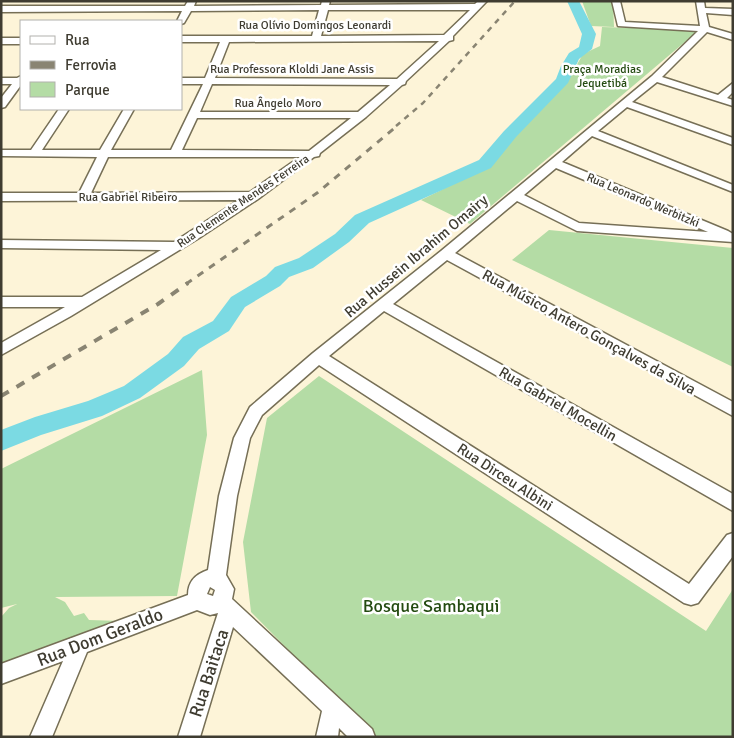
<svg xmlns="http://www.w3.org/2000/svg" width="734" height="738" font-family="Signika,sans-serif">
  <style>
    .green { fill: #b4dca5 }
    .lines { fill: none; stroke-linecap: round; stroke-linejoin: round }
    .river { fill: #7bdae3; fill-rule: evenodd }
    .minor-casing { stroke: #766f56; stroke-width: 3 }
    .minor { fill: #fff; fill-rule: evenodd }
    .rail-far2 { stroke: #898472; stroke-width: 2.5; stroke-dasharray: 5.5 5.5; stroke-linecap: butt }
    .rail-far1 { stroke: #898472; stroke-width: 3; stroke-dasharray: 7 7; stroke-linecap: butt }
    .rail { stroke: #898472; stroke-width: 4; stroke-dasharray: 9 9; stroke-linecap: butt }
    .labels { text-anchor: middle; stroke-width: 5; stroke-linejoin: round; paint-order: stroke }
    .far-street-label { font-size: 12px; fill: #3f3c31; stroke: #fff }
    .far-park-label { font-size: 12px; fill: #244b11; stroke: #fff }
    .street-label { font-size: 15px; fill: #3f3c31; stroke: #fff }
    .near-park-label { font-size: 18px; fill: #244b11; stroke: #fff }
    .near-street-label { font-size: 18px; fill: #3f3c31; stroke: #fff }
  </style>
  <rect width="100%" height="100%" fill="#fdf4d8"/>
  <!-- green -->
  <path class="green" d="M582,1H613L614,27L591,26Z
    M602,27L699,30L470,224L421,200L490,166L516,134L567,82L583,54L600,46Z
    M549,230L733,248V367L512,260Z
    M202,370L207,435L177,596L55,597L65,602L74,616L84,613L89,620L122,621L1,665V617L9,608L17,604L1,608V469Z
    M319,376L706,631L733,589V737H374L251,612L243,542L267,418Z"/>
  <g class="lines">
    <!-- river -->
    <path class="river" d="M567,1H579L596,34L592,49L579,59L568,83L516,137L491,168L369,223L349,242L313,268L289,277L280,286L245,307L229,331L199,349L184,366L140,398L102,416L41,435L1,451V430L35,417L88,401L124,386L168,354L183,337L213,321L231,297L266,276L275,267L299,258L335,234L355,215L479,160L504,131L556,79L561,66L569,53L579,47L582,34Z"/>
    <defs>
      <path id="minor" d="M188,1H196L194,6L321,5L322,1H330L329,5L475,4L478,1H487L453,36V40L449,41L406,81L405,84L402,85L366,117L320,153L319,156L314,157L258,199L199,238L71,316L1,355V343L65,307H1V297H82L161,250L1,248V240L174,242L239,200L1,201V193H79L97,157L1,156V150H31L59,109H69L42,150H100L124,109H134L111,150H171L203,84H181V78H205L220,42H181V36H312L319,10L191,11L184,23L181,24V21H177L182,11L1,12V6H185ZM328,10H470L444,35L321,36ZM439,41L397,79L215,78L229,42ZM212,84L390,85L358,112H200ZM197,118H351L309,151L182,150ZM108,157H300L250,192L91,193Z
        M612,1H620L625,22L700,26L696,1H704L705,8L733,9V15L706,13L709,27L733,34V40L707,32L662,77L718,95L733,83V92L727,98L733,100V106L657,82L632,102L733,138V145L627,107L598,131L733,185V192L592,136L562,162L728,231L733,234V242L577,231L517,201L455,253L733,402V416L447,260L393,304L733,494V511L384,311L329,356L689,584L727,535L733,533V556L698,603L691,605L684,603L319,365L262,415L250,438L237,496L226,575L234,589L232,599L372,729L375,737H348L339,728L338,737H316L322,711L233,627L200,737H178L218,613L210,615L197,610L87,652L52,737H30L63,661L1,684V664L188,595C188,581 196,574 208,570L219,496L234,438L250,407L313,353L441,251L652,76L698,31L618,26ZM556,168L708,232L579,223L524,195ZM210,587L215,590L213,596L207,594Z
        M1,38H21V44H1Z
        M21,76V85L5,107L1,108V98L12,84H1V78H17Z"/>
    </defs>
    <!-- minor casing -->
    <use href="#minor" class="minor-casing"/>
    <!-- minor -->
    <use href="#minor" class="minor"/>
    <!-- rail-far2 -->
    <path class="rail-far2" d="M396,126L423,103L515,1"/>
    <!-- rail-far1 -->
    <path class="rail-far1" d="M186,284L317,193L398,125"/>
    <!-- rail -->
    <path class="rail" d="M1,396L158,304L188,283"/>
  </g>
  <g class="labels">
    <!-- far-street labels -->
    <g class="far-street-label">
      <text x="315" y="29">Rua Olívio Domingos Leonardi</text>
      <text x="292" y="73">Rua Professora Kloldi Jane Assis</text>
      <text x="278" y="107">Rua Ângelo Moro</text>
      <text x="128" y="201">Rua Gabriel Ribeiro</text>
      <text transform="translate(643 200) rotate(23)" y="4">Rua Leonardo Werbitzki</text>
      <text transform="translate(243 201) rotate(-34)" y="4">Rua Clemente Mendes Ferreira</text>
    </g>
    <!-- far-park labels -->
    <g class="far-park-label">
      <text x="602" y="73">Praça Moradias<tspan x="602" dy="14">Jequetibá</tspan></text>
    </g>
    <!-- street labels -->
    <g class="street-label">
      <text transform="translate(416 256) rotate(-40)" y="5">Rua Hussein Ibrahim Omairy</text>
      <text transform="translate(589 332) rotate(29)" y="5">Rua Músico Antero Gonçalves da Silva</text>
      <text transform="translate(558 404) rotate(30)" y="5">Rua Gabriel Mocellin</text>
      <text transform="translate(505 477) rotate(33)" y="5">Rua Dirceu Albini</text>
    </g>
    <!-- near-park labels -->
    <g class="near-park-label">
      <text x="431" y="612">Bosque Sambaqui</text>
    </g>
    <!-- near-street labels -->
    <g class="near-street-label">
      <text transform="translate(100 637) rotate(-21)" y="6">Rua Dom Geraldo</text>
      <text transform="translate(209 673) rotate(-72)" y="6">Rua Baitaca</text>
    </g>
  </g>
  <!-- border -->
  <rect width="734" height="738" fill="none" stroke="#3f3c31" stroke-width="5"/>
  <!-- legend -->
  <rect x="20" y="20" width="162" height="90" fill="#ffffff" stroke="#b2b1ad"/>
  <rect x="30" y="36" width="25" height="8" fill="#ffffff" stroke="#b2b1ad"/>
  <text x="65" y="45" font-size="15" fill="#3f3c31">Rua</text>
  <rect x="30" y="61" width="25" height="8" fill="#898472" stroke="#b2b1ad"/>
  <text x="65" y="70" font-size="15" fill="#3f3c31">Ferrovia</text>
  <rect x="30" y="82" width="25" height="15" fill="#b4dca5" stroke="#b2b1ad"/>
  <text x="65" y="95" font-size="15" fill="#3f3c31">Parque</text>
</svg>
